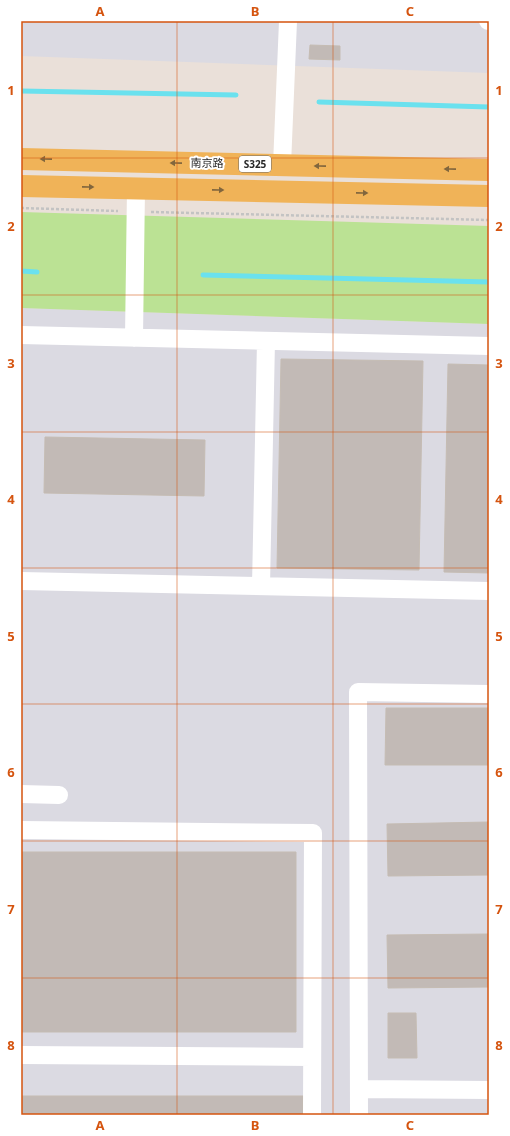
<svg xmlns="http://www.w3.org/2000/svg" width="510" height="1136" font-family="'Noto Sans','Noto Sans SC',sans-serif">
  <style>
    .industrial { fill: #dbdae2 }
    .green { fill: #bbe294 }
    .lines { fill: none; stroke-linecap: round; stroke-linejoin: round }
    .stream { stroke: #6ae1ee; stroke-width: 5 }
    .building { fill: #c2bab6; stroke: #c5bcb3 }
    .path { stroke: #c3c3c3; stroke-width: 2.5; stroke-dasharray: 3 2; stroke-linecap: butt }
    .minor { stroke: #fff; stroke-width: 18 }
    .major { stroke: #f0b358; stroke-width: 22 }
    .oneway { fill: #81663d }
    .grid { fill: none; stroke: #d5540f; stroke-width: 1; stroke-opacity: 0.55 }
    .labels { text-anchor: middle; stroke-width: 4; stroke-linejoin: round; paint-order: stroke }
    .shield { fill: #fff; stroke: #686868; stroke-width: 1 }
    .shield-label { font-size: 10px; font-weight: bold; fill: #272727 }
    .street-label { font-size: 11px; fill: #272727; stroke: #fff }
    .neatline { fill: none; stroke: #d5540f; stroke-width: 1.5 }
    .grid-label { font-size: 13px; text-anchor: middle; font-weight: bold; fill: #d5540f }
  </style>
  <rect width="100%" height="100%" fill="#eae0d9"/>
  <!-- industrial -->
  <path class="industrial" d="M21,21H489V73L21,56Z
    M21,308L489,324V1115H21Z"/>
  <!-- green -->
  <path class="green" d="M21,212L489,226V324L21,308Z"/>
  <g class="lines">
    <!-- stream -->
    <path class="stream" d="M21,91L236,95
      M319,102L489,107
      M21,271L37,272
      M203,275L489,282"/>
  </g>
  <!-- building -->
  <path class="building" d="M310,45L340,46V60L309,59Z
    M281,359L423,361L419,570L277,568Z
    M448,364L489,365V573L444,572Z
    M45,437L205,440L204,496L44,493Z
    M386,708H489V765H385Z
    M489,822V875L388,876L387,824Z
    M21,852H296V1032H21Z
    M489,934V987L388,988L387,935Z
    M388,1013H416L417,1058H388Z
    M21,1096H303V1115H21Z"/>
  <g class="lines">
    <!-- path -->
    <path class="path" d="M21,208L118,211
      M151,212L489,220"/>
    <!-- minor -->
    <path class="minor" d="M488,21H489
      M282,165L288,21
      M21,335L489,346
      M134,338L136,188
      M21,581L489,591
      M261,586L266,341
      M21,794L59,795
      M21,830L313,833L312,1115
      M21,1055L312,1057
      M359,1089L489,1090
      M359,1115L358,692L489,694"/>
    <!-- major -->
    <path class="major" d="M21,159L489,170
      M21,186L489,196"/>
  </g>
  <!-- one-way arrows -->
  <defs><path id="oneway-solid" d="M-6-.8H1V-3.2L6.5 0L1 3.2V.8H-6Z"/></defs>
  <g class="oneway">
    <use href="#oneway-solid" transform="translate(46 159) rotate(-179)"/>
    <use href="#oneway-solid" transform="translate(176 163) rotate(-179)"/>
    <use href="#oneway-solid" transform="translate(320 166) rotate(-179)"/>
    <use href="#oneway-solid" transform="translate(450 169) rotate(-179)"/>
    <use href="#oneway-solid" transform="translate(88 187) rotate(1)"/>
    <use href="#oneway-solid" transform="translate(218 190) rotate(1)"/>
    <use href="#oneway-solid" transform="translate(362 193) rotate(1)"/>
  </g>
  <!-- grid -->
  <path class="grid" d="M177,21V1115M333,21V1115M21,158H489M21,295H489M21,432H489M21,568H489M21,704H489M21,841H489M21,978H489"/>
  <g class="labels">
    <!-- shield labels -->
    <rect class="shield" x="239" y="156" width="32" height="16" rx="3"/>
    <g class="shield-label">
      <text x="255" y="168">S325</text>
    </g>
    <!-- street labels -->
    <g class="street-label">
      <text transform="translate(207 163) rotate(1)" y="4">南京路</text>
    </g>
  </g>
  <!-- border -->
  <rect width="510" height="1136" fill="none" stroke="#ffffff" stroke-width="44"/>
  <rect x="22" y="22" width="466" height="1092" class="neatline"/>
  <g class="grid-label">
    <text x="100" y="16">A</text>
    <text x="255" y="16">B</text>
    <text x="410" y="16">C</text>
    <text x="11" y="95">1</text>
    <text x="499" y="95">1</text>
    <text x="11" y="231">2</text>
    <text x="499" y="231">2</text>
    <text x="11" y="368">3</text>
    <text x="499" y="368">3</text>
    <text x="11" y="504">4</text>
    <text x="499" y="504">4</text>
    <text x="11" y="641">5</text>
    <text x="499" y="641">5</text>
    <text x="11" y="777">6</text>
    <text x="499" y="777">6</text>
    <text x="11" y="914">7</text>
    <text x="499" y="914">7</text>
    <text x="11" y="1050">8</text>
    <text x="499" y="1050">8</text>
    <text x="100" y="1130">A</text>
    <text x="255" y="1130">B</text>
    <text x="410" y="1130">C</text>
  </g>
</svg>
